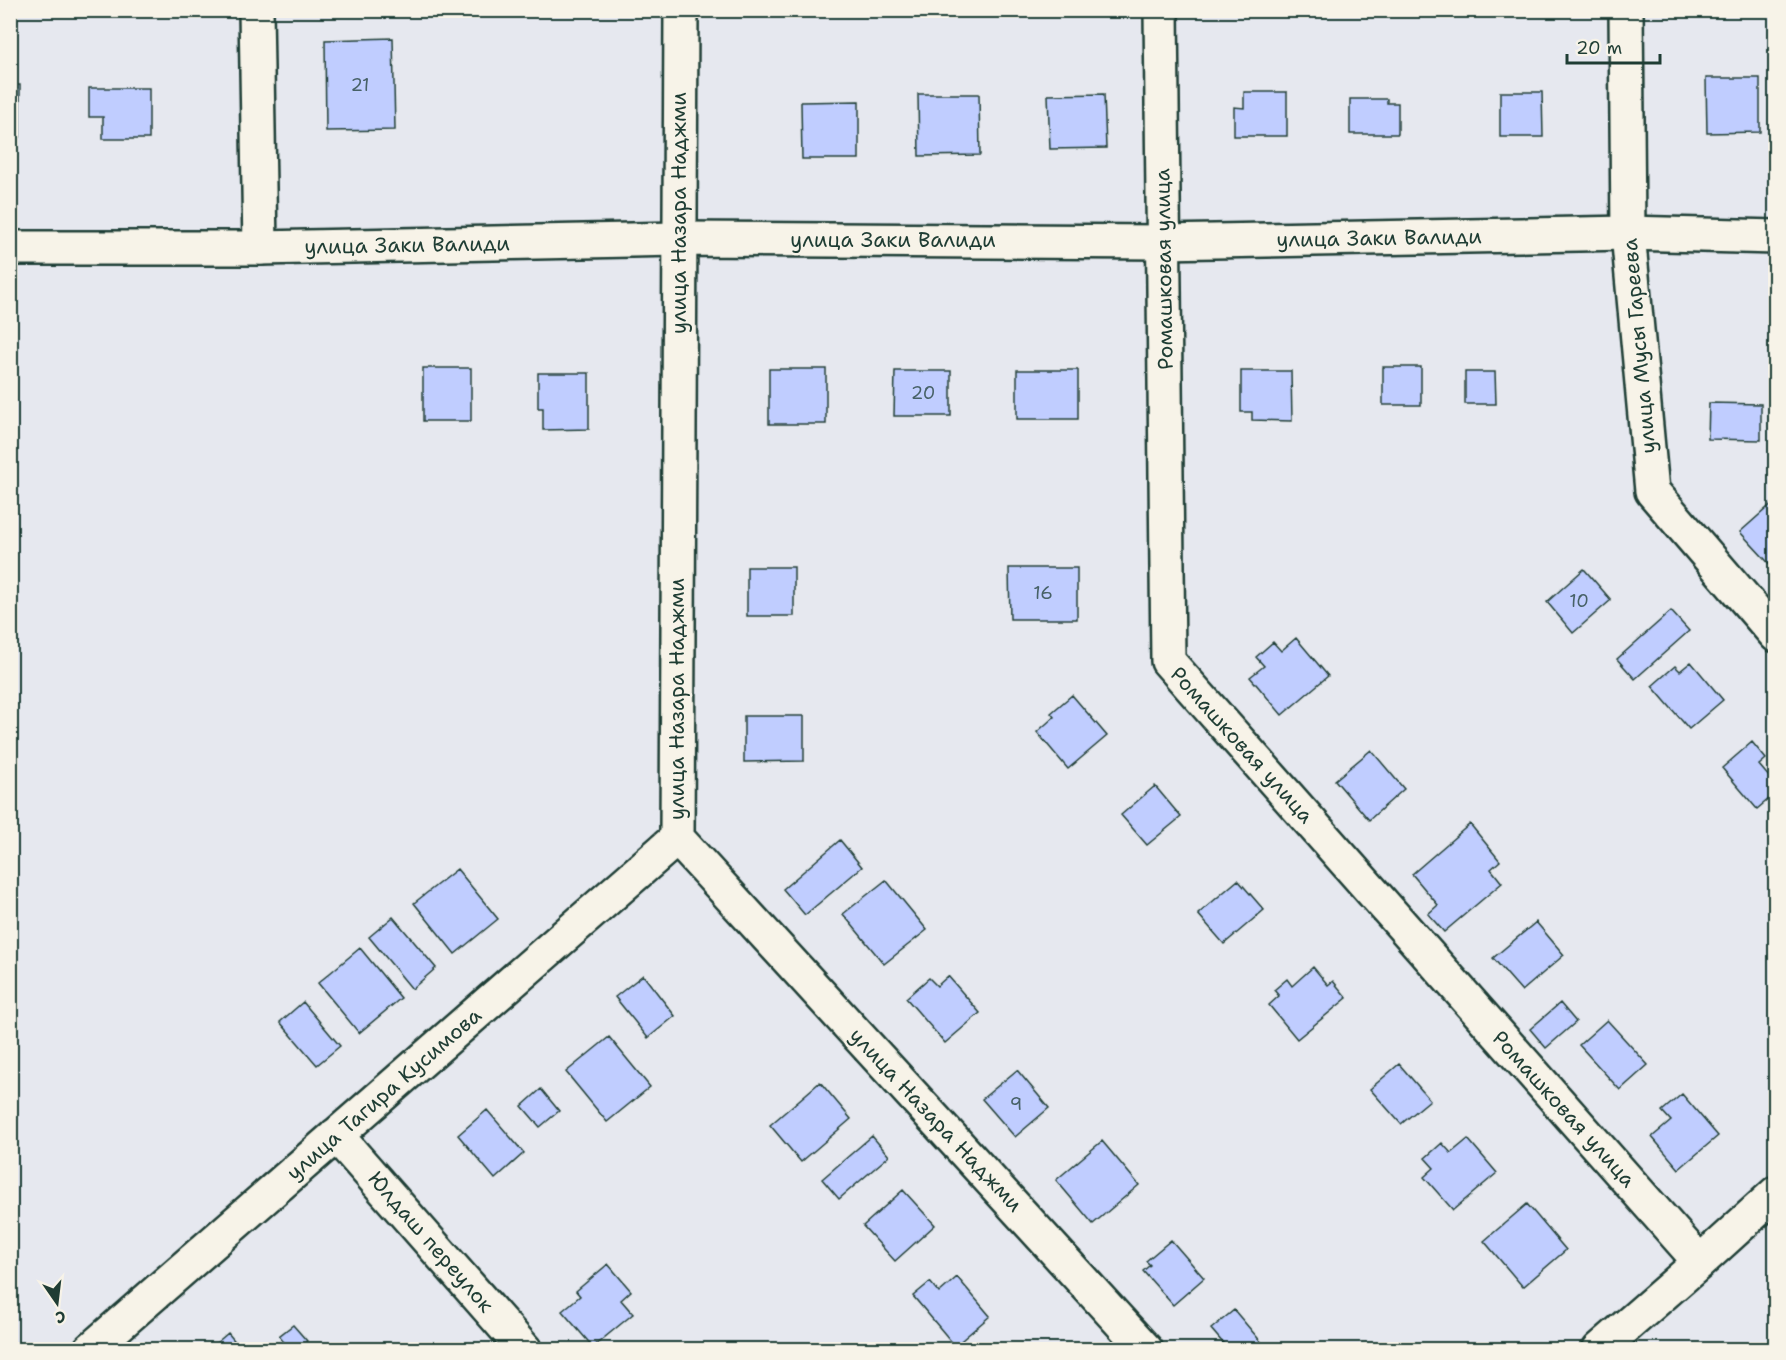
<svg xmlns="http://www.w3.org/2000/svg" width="1786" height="1360" font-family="'Shantell Sans',sans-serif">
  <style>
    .building { fill: #c0cdff; stroke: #1f3d34; stroke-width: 1.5 }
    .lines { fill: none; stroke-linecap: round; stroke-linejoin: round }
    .street-casing { stroke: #1f3d34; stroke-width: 38 }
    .secondary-casing { stroke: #1f3d34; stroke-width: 38 }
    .street { stroke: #f7f3e8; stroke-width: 33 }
    .secondary { stroke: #f7f3e8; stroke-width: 33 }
    .labels { text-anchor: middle; stroke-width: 4.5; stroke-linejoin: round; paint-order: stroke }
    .number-label { font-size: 18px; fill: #476167 }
    .street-label { font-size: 21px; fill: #1f3d34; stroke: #f7f3e8 }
  </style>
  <rect width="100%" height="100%" fill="#e6e8ef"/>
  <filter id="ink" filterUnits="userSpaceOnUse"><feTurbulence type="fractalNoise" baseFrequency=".0167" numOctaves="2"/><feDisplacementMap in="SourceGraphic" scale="12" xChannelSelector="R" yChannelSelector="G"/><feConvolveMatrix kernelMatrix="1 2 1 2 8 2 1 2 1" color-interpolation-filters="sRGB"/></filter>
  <g filter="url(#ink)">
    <!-- building -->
    <path class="building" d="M393,38L395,130L326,131L325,40Z
      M1706,78H1760V132L1707,133Z
      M10,85H20V137H10Z
      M89,88H149V139H103V117H89Z
      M1244,92H1287V136H1234V107L1244,108Z
      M1500,92H1542L1543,137H1500Z
      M918,94H979L980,155L919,156Z
      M1104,94L1106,148L1050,149L1048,95Z
      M1350,99H1387V103H1398V134H1350Z
      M859,101V159H802L801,102Z
      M1383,367H1421V405H1383Z
      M423,368H471V421H423Z
      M769,369H826V424H769Z
      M1017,370H1078V419H1017Z
      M895,371H951V416H894Z
      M1241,371H1291L1292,421L1252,420V412H1241Z
      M1465,372H1495L1496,404H1465Z
      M538,373H589V429L543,430V408H538Z
      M1709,403L1761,404V440L1708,439Z
      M1776,500V571L1740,532Z
      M747,567H794V616H747Z
      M1009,568H1077V619H1010Z
      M1584,569L1611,600L1573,633L1547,602Z
      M1671,611L1689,631L1635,679L1617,659Z
      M1296,638L1328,676L1282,715L1250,677L1264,666L1256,657L1273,642L1281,651Z
      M1691,662L1723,700L1689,729L1652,686L1675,666L1680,671Z
      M1072,695L1107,736L1068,769L1037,732L1054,717L1051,713Z
      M744,716H804V761L744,762Z
      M1752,742L1766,759L1759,765L1776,785V793L1757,809L1722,768Z
      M1371,750L1404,789L1369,820L1335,780Z
      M1155,786L1181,817L1147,845L1121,815Z
      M1470,824L1500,861L1491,869L1502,883L1444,932L1428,914L1438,905L1412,874Z
      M840,840L862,867L805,915L783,889Z
      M457,869L498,919L455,954L414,903Z
      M886,880L927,930L884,964L843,914Z
      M1238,880L1264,910L1224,944L1198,914Z
      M393,917L436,968L412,989L369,937Z
      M1536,922L1564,955L1522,991L1493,958Z
      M360,948L401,998L359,1033L318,983Z
      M1313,967L1328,985L1333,981L1347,998L1297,1039L1269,1005L1279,996L1274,990L1287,979L1292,986Z
      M643,975L675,1016L648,1038L615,997Z
      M948,976L980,1013L945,1043L906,998L929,978L937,986Z
      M303,1002L340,1046L317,1065L280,1022Z
      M1560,1003L1576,1022L1546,1048L1530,1029Z
      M1607,1020L1648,1065L1620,1090L1579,1045Z
      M609,1037L650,1087L607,1122L566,1072Z
      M1399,1064L1430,1100L1401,1124L1370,1089Z
      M1017,1070L1049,1108L1015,1137L982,1099Z
      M820,1082L851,1119L801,1162L770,1125Z
      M541,1089L559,1111L540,1127L522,1106Z
      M1682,1094L1718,1136L1679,1169L1652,1137L1671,1121L1662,1111Z
      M487,1110L524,1153L495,1179L458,1135Z
      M872,1136L889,1156L839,1199L822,1179Z
      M1468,1139L1497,1173L1453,1210L1424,1177L1434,1168L1425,1158L1442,1143L1451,1153Z
      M1102,1141L1139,1185L1093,1224L1056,1180Z
      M903,1190L935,1225L895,1261L863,1226Z
      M1527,1204L1566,1250L1523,1287L1484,1241Z
      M1171,1240L1204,1278L1173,1305L1143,1271L1150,1265L1146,1261Z
      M608,1264L631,1291L621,1300L633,1314L593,1347L562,1311L580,1296L576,1291Z
      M957,1277L990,1316L955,1346L913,1296L930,1282L939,1293Z
      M1234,1310L1268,1350H1229L1211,1329Z
      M293,1325L307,1341L297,1350H290L279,1336Z
      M228,1333L242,1350H208Z"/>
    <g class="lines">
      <defs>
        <path id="street" d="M256,10L260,248
          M681,10L677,838L1146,1350
          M1161,10L1168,661L1700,1262
          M1626,10L1628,233L1652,491L1776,635
          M336,1135L525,1350
          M90,1350L677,838
          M1599,1350L1700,1262L1776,1193"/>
        <path id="secondary" d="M10,248H260L678,239L1163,242L1628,233L1776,237"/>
      </defs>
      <!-- street casing -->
      <use href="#street" class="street-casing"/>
      <!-- secondary casing -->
      <use href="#secondary" class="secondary-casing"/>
      <!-- street -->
      <use href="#street" class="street"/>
      <!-- secondary -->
      <use href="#secondary" class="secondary"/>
    </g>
  </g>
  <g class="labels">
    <!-- number labels -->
    <g class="number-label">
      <text x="360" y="91">21</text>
      <text x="923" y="399">20</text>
      <text x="1043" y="599">16</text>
      <text x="1579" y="607">10</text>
      <text x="1016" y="1110">9</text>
    </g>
    <!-- street labels -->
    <g class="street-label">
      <text transform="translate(679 213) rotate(-90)" y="7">улица Назара Наджми</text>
      <text transform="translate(1379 238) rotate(-1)" y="7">улица Заки Валиди</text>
      <text x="893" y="247">улица Заки Валиди</text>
      <text transform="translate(407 245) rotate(-1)" y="7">улица Заки Валиди</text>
      <text transform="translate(1164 269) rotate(-91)" y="7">Ромашковая улица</text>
      <text transform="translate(1639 346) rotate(-95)" y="7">улица Мусы Гареева</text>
      <text transform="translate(677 699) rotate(-90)" y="7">улица Назара Наджми</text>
      <text transform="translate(1242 745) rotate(48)" y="7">Ромашковая улица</text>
      <text transform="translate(384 1094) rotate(-41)" y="7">улица Тагира Кусимова</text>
      <text transform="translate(1564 1109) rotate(48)" y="7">Ромашковая улица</text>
      <text transform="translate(936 1120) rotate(47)" y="7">улица Назара Наджми</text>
      <text transform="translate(431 1242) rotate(49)" y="7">Юлдаш переулок</text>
    </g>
  </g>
  <!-- margin -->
  <rect width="1786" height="1360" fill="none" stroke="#f7f3e8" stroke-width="36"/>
  <rect x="18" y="18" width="1750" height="1324" fill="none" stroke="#1f3d34" stroke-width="2" filter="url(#ink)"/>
  <!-- north arrow -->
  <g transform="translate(57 1303) rotate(166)" stroke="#f7f3e8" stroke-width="4.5" paint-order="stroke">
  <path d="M0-4.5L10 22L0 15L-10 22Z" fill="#1f3d34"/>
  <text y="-9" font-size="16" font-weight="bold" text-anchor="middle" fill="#1f3d34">С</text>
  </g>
  <!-- scale -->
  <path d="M1567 54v9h93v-9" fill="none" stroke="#1f3d34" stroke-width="3"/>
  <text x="1576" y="54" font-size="18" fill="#1f3d34" stroke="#f7f3e8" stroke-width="4.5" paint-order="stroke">20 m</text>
</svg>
